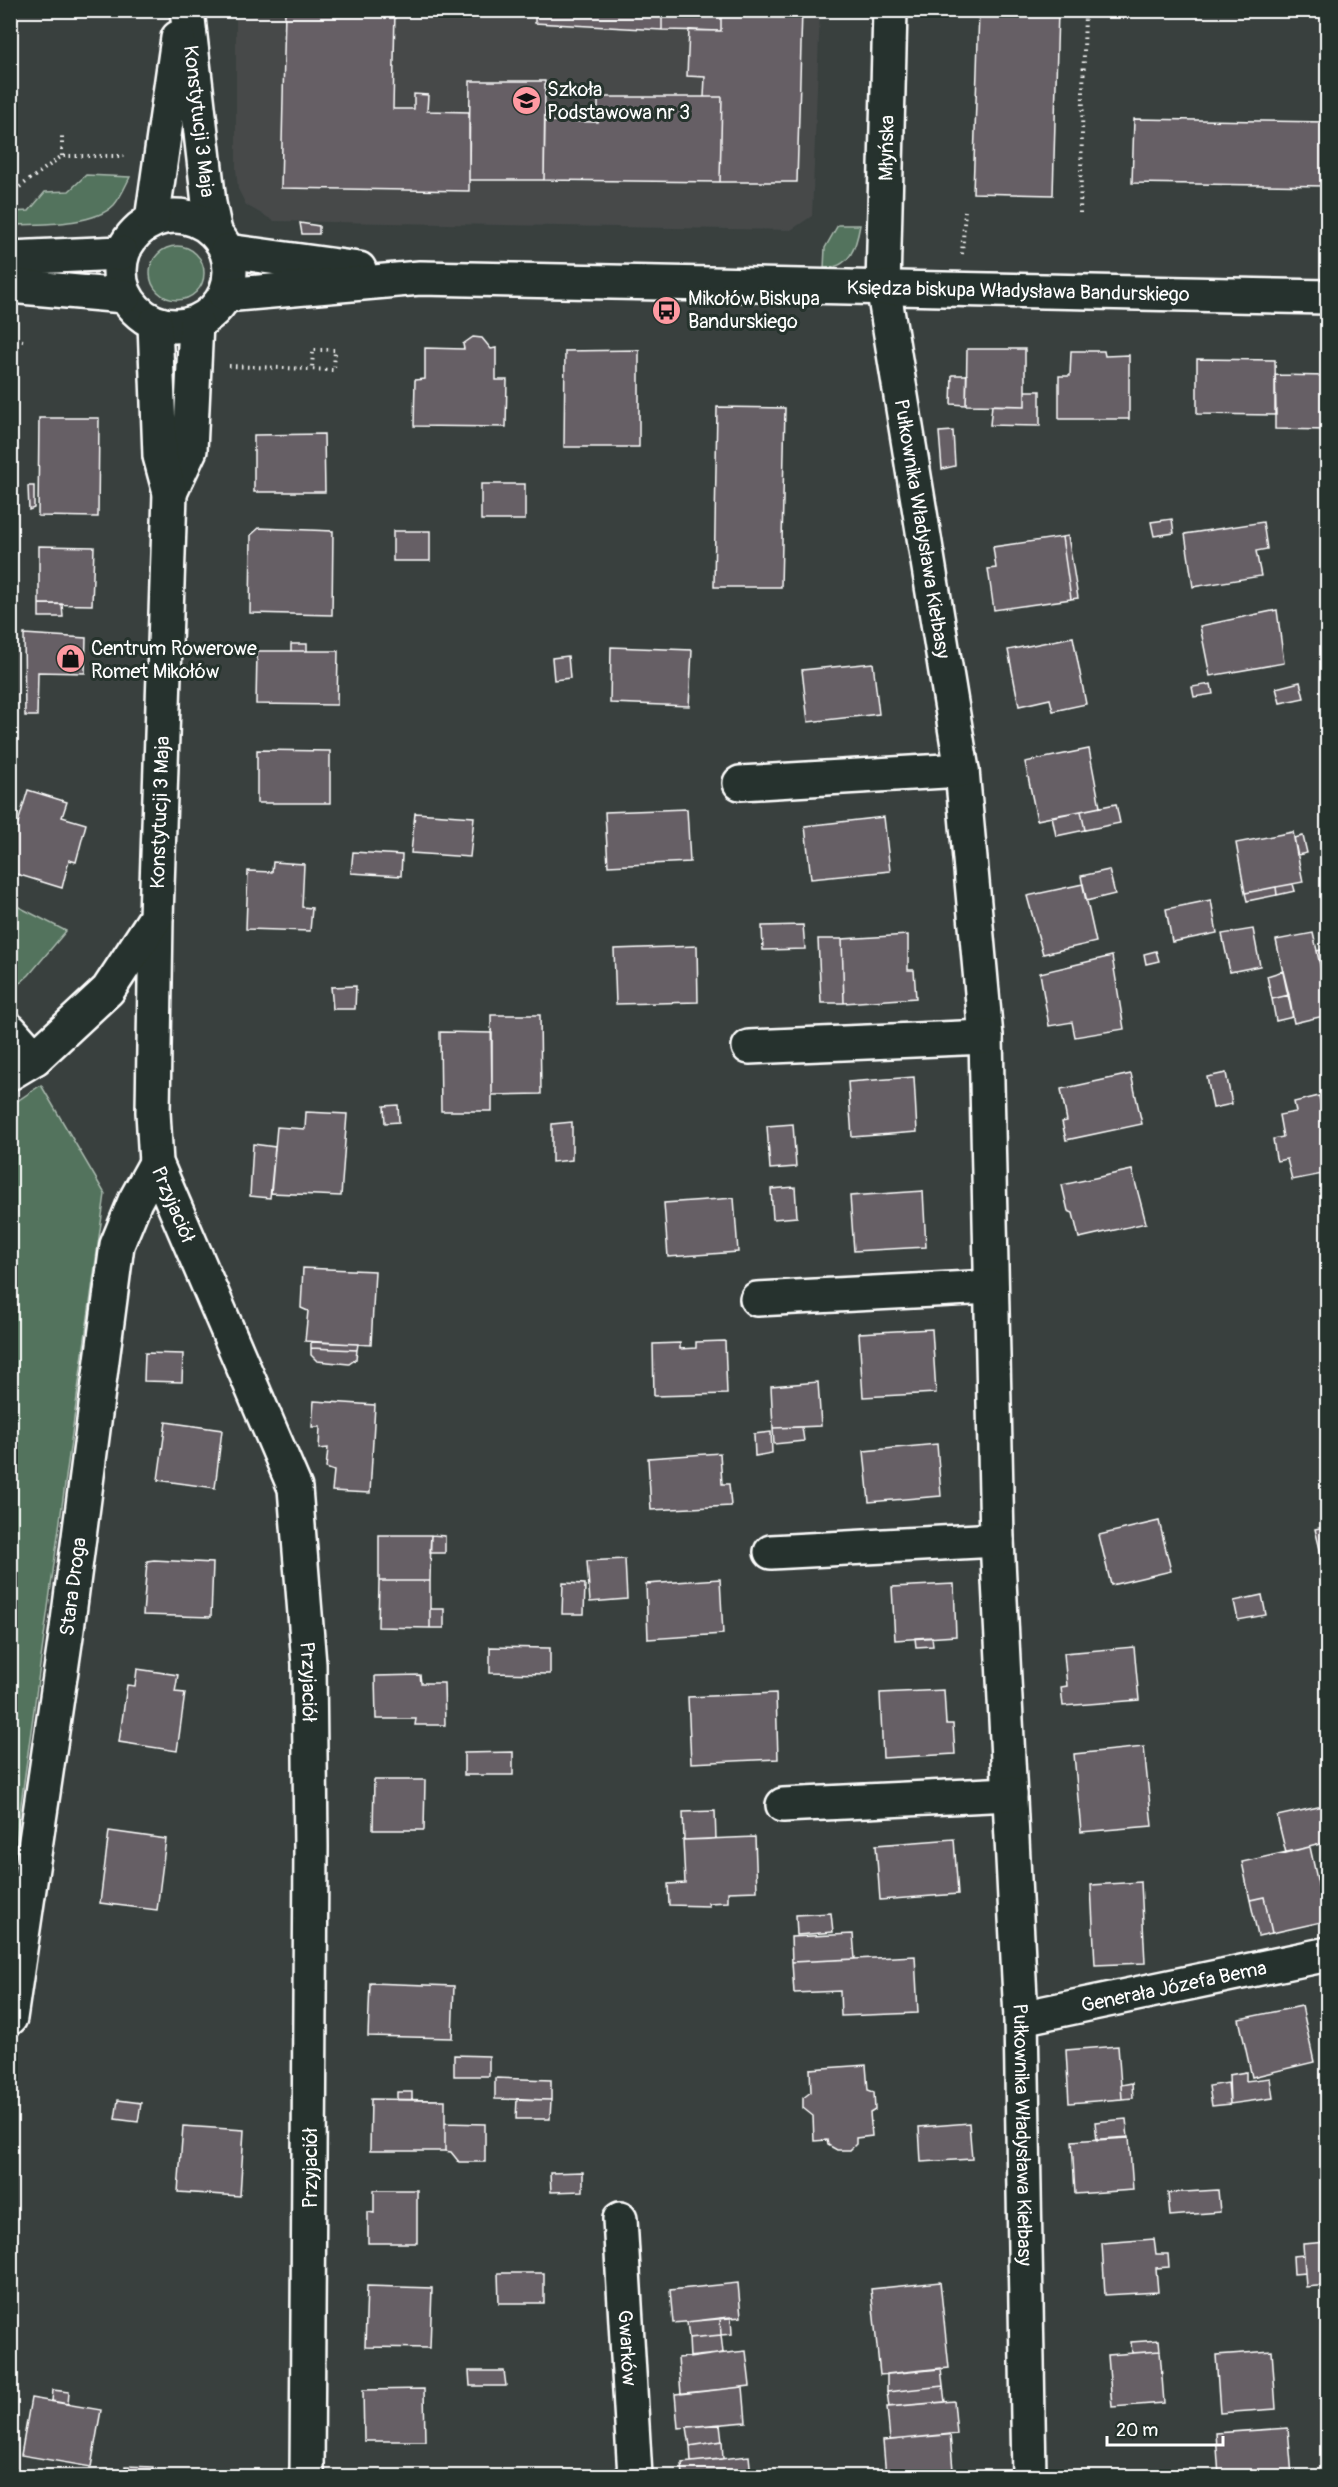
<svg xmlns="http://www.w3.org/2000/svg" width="1338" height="2487" font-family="Pangolin,sans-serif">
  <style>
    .built { fill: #46494a }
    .green { fill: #53735d; stroke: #a9b9ae; stroke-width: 1.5 }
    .building { fill: #665e65; stroke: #fff; stroke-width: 1.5 }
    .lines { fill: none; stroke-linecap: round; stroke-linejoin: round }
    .minor-casing { stroke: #fff; stroke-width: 38 }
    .path { stroke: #fff; stroke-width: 4; stroke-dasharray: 1.5 4.5; stroke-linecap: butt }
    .minor { stroke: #26332d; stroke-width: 33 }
    .labels { text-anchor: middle; stroke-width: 6; stroke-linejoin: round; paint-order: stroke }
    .poi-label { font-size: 20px; fill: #fff; stroke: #26332d; text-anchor: start }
    .street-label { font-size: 20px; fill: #fff; stroke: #26332d }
  </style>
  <rect width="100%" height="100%" fill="#39403e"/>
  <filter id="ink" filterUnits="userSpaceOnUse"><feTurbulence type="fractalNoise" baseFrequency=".0167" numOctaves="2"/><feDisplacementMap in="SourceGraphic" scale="12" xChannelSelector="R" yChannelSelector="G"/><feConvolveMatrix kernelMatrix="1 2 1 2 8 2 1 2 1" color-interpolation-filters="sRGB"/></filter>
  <g filter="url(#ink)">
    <!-- built -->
    <path class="built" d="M535,10V23L689,30L721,11H820L812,216L791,230L274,221L246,205L238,189L236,169V11Z"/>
    <!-- green -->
    <path class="green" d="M86,175L130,177C125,187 121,197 114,205C94,226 38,224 11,225V212L29,211L45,192L69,191Z
      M838,225H860C856,248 850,268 824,268L825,248Z
      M150 273a27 27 0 1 1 54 0a27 27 0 1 1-54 0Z
      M11,903L66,931L29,975L11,991Z
      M41,1085L105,1194L11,1876L10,1106Z"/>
    <!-- building -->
    <path class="building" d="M285,10H395L393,109H414V94L428,95L427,111L469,112V191L281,188Z
      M535,10H662V30L535,23Z
      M662,10H721V31L662,30Z
      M721,10H802L797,182H720L722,97H704L705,77L687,76L689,30L721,31Z
      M979,10H1058L1053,195L973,193Z
      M470,81H545L544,180H469Z
      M598,97H722L720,182L544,180L545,121L598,122Z
      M1134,119L1326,122L1325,186L1132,183Z
      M300,223L319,226V234H302Z
      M473,337L482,338L491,349L496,348V380H507L506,427L414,426L415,380L425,379V348L464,349L463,344Z
      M967,349H1025V406L966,405Z
      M639,350V447H564L565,351Z
      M1071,351H1104L1105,356L1129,355V419H1059V376H1070Z
      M1197,359L1275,360L1276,415L1197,414Z
      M952,375H967L966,405L951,404Z
      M1275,375L1328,376V430L1275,429Z
      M1025,391H1040V426L990,425L992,405L1025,406Z
      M717,407L785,408L781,587H714Z
      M39,418H99L98,517L38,516Z
      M953,431L955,466L942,469L939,432Z
      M324,434L325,492H254V435Z
      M481,484H525V520H481Z
      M28,486H34V508L29,510Z
      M1172,519L1174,533L1154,536L1151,522Z
      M1263,522L1267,549L1256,551L1261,576L1193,587L1185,534Z
      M259,528L333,531L332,615L250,613L251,535Z
      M393,531H430V561H393Z
      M1068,536L1078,598L1071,599L1062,537Z
      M1062,537L1071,599L994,610L988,569L996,568L993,547Z
      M39,546L94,547L92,605L39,604Z
      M39,604H62L63,617H39Z
      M1277,610L1284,663L1210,676L1200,626Z
      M24,634L86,638L85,673L38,672L37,716H25Z
      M1073,637L1086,704L1053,711L1050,699L1019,706L1008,650Z
      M291,644H307V651H291Z
      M611,647L692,650L689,706L610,703Z
      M257,651H338L337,705L256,704Z
      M568,656L570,678L554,680L552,658Z
      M873,663L879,714L808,722L802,670Z
      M1300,682L1304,698L1280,703L1276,688Z
      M1211,684L1213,694L1194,697L1192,687Z
      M1089,749L1100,807L1037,820L1025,762Z
      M257,750L330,751V803H257Z
      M28,790L67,802L62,817L86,824L76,862L69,860L62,888L10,872V849Z
      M1116,804L1120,823L1085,830L1081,811Z
      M687,809L690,862L608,866L605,812Z
      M1081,811L1085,830L1056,836L1052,816Z
      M415,813L474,817L470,857L411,853Z
      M884,817L890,871L811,879L805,826Z
      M1293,832L1303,882L1245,893L1236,843Z
      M1303,836L1307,853L1297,855L1294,838Z
      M353,852L402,855L401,876L351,873Z
      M273,862L304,864L302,907L312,908L310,931L246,929L248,871L272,872Z
      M1109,870L1115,894L1086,901L1081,876Z
      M1083,884L1096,942L1043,954L1027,896Z
      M1293,884L1295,891L1277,895L1276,887Z
      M1276,887L1277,895L1247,901L1245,893Z
      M1211,900L1217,933L1172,942L1166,909Z
      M803,925L805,949L763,950L762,926Z
      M1253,929L1260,966L1230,972L1222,934Z
      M1313,933L1328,999V1015L1294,1023L1276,940Z
      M908,935V970H914L916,998L844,1003L842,939Z
      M818,939H842L844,1003H821Z
      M697,946L698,1002L616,1004L614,949Z
      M1328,948V968L1321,970L1317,951Z
      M1156,951L1159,961L1146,964L1144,954Z
      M1112,956L1124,1029L1075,1037L1072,1022L1049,1026L1040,973Z
      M1283,971L1289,995L1272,999L1267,976Z
      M356,986L355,1009H333L331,987Z
      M1289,995L1293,1017L1276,1021L1272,999Z
      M491,1015H540L541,1094L492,1095Z
      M440,1032L492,1033V1111H441Z
      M1226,1073L1232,1104L1213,1108L1207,1077Z
      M1131,1074L1142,1124L1066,1140L1062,1122L1067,1121L1061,1089Z
      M914,1077L917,1132L852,1137L848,1082Z
      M1319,1096L1321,1107L1328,1106V1173L1292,1180L1287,1159L1277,1161L1276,1158L1273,1139L1283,1137L1279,1115L1296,1112L1294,1102Z
      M398,1105L399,1122L385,1123L384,1106Z
      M306,1112L347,1114L341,1196L271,1193L277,1127L305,1129Z
      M572,1122V1160L552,1162V1124Z
      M793,1124L796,1167L770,1169L767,1126Z
      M253,1144L275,1147L270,1198L250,1196Z
      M1132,1170L1146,1223L1079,1238L1073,1213L1068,1211L1062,1185Z
      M795,1187L797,1217L773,1219L771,1189Z
      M923,1191L926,1247L854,1251L850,1196Z
      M734,1198L738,1252L668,1257L664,1203Z
      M303,1268L375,1271L371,1345L305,1341L308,1311L301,1308Z
      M932,1329L936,1393L863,1397L859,1333Z
      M725,1341L727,1394L654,1396L653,1344L680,1343V1349L696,1348V1342Z
      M311,1342L358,1344L357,1350L311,1348Z
      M311,1348L357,1350L356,1359L349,1364L317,1361L311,1355Z
      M145,1353L183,1354L182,1382L144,1381Z
      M818,1382L821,1426L773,1428L771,1386Z
      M314,1401L375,1405L370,1493L332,1491L334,1471L326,1468L328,1448L319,1449L320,1427H312Z
      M166,1422L222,1430L215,1488L158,1480Z
      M802,1427L804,1441L774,1444L773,1428Z
      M771,1432L772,1453L755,1456L754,1434Z
      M937,1444L941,1496L869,1502L864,1451Z
      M720,1453L722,1484H729L731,1506L651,1510L648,1458Z
      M1159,1521L1171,1571L1111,1585L1099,1535Z
      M1328,1526V1582L1315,1529Z
      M379,1535H431L430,1581H379Z
      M431,1535L445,1536V1553H430Z
      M625,1559L627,1599L590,1602L587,1561Z
      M154,1560L213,1563L211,1617L143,1615L147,1561Z
      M720,1579L723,1634L648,1639L646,1584Z
      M379,1581H430V1628L378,1627Z
      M563,1583L585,1584L584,1614H562Z
      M954,1584L956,1636L895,1640L892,1587Z
      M1262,1595L1266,1615L1238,1620L1234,1601Z
      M430,1609H444V1628H430Z
      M932,1637L933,1646L916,1647L915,1638Z
      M490,1647L550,1648V1674L490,1673Z
      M1134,1647L1139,1700L1063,1706L1061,1687L1067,1686L1064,1653Z
      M137,1669L178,1675L175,1692L185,1693L177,1751L119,1742L127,1685L135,1686Z
      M420,1675L421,1683H444L445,1725H415L416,1719H376L375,1676Z
      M944,1690L946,1724H953L955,1754L883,1758L880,1693Z
      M776,1693L778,1759L691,1763L688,1697Z
      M1144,1747L1152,1826L1081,1832L1074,1754Z
      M513,1752V1775H464V1753Z
      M374,1780H425L424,1830H373Z
      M1323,1806L1328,1842L1286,1853L1277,1816Z
      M715,1811L716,1839L684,1840L683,1812Z
      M109,1831L166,1839L157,1910L100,1903Z
      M755,1837L757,1891L728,1892V1902L708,1903L709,1906L669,1905L668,1884L685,1883L683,1840Z
      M954,1839L958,1894L880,1900L876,1845Z
      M1310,1847L1326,1921L1272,1933L1264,1897L1250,1900L1242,1862Z
      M1141,1882L1145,1963L1095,1965L1091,1885Z
      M1264,1897L1272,1933L1258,1936L1250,1900Z
      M831,1913L833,1932L797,1935L796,1915Z
      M853,1934L855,1959L792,1962L791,1937Z
      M915,1956L918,2013L841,2016L840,1991L794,1993L792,1962Z
      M370,1983L454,1986L452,2038L368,2036Z
      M1302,2006L1314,2062L1252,2077L1239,2019Z
      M1118,2046L1122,2099L1069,2103L1066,2050Z
      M454,2055L489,2056V2076H454Z
      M866,2065L868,2090L874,2092L875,2110L870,2113L872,2136L856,2138V2144L850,2150H837L828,2145L827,2140L814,2141L813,2116L803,2108V2098L811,2092L810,2069Z
      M1246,2072V2081L1270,2078L1273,2098L1230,2104L1229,2075Z
      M495,2078L551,2080V2100L495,2099Z
      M1132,2083L1133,2098L1122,2099L1121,2085Z
      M1228,2083L1230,2104L1212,2106L1209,2086Z
      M397,2092H412V2100H397Z
      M371,2099L445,2100V2151H370Z
      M517,2099L551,2100L550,2119H516Z
      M118,2100L141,2103L138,2122L115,2119Z
      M1126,2119L1128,2138L1097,2140L1095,2122Z
      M445,2123L485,2124V2162H459L451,2152L445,2151Z
      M969,2123L972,2159L921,2162L919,2127Z
      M183,2126L244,2130L240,2196L178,2192Z
      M1129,2137L1133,2190L1075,2194L1072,2141Z
      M583,2172V2191L551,2192L550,2173Z
      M374,2190H417V2243H368V2212L374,2213Z
      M1218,2190L1220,2212L1170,2216L1168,2193Z
      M1154,2239L1156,2254H1168L1169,2267L1156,2268L1158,2292L1105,2295L1102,2243Z
      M1328,2242V2285L1306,2287L1303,2244Z
      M1304,2255L1305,2273L1294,2274L1293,2256Z
      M498,2273H544V2303H499Z
      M940,2282L949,2368L880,2375L871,2289Z
      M738,2283L741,2317L673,2323L670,2290Z
      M367,2286L432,2288L430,2348L365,2347Z
      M731,2317L732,2334L721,2335L720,2318Z
      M720,2318L721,2335L689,2338L687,2322Z
      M721,2335L723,2353L690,2358L689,2338Z
      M1159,2340L1160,2351L1132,2353L1131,2342Z
      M746,2351L750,2386L681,2394L678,2358Z
      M1160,2351L1164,2403L1112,2407L1108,2355Z
      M1272,2351L1276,2409L1220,2413L1216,2355Z
      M941,2368L943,2386L887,2392V2374Z
      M469,2371H504L506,2386H470Z
      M943,2386L945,2402L889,2407L887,2392Z
      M743,2387L746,2422L678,2428L675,2394Z
      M424,2389L425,2441H364L363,2390Z
      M53,2390L69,2392L68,2404L52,2401Z
      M31,2398L101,2410L91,2467L21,2455Z
      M954,2401L957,2434L890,2440L887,2407Z
      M720,2424L722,2441L690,2446L687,2427Z
      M1288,2428L1292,2476H1219L1216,2433Z
      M950,2434L953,2470L886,2476L883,2441Z
      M722,2441L723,2459L691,2462L690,2446Z
      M749,2456L751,2476H683L682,2463Z
      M125,2466L153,2467V2476H125Z
      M945,2471L946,2476H913V2474Z
      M433,2474V2476H382Z"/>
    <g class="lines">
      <defs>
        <g id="minor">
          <path id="s1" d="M187,10L209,203L215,232"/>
          <path id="s2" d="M890,10L883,286L962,770L986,1037L997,1540L1021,2018L1029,2476"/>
          <circle cx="175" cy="271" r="55"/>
          <path d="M152,220L178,38"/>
          <path d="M227,251L359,269"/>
          <path d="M10,258L121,253"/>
          <path d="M10,286L124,296"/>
          <path id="s3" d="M225,295L420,278L1328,297"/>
          <path d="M170,493L190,450L196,323"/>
          <path d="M740,783L962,770"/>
          <path id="s4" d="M156,917L153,1112L156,1163L295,1488L309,1664L311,1847L307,2476"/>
          <path d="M10,1030L35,1058"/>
          <path d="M749,1047L986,1037"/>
          <path id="s5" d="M10,1073L35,1058L108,990L156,917L170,493L160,456L155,323"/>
          <path d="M757,1299L991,1287"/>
          <path d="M771,1552L997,1540"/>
          <path d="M783,1805L1010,1794"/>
          <path id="s6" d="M10,2018L67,1629L117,1245L135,1201L156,1163"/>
          <path id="s7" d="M1021,2018L1328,1954"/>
          <path id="s8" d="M620,2219L635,2476"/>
        </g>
      </defs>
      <!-- minor casing -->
      <use href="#minor" class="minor-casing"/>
      <!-- path -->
      <path class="path" d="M62,156V132
        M10,194L62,156H124
        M1080,213L1085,13L1107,10
        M962,254L965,211
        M10,339L23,341
        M229,366L334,370L335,350H313L312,369"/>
      <!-- minor -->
      <use href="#minor" class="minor"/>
    </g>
  </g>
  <!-- icons -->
  <defs>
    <symbol id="school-disc" viewBox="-11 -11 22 22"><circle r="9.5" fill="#ff9aa2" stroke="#26332d"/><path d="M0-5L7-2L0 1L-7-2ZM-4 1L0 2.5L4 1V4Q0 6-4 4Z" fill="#111"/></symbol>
    <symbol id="bus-disc" viewBox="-11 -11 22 22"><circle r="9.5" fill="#ff9aa2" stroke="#26332d"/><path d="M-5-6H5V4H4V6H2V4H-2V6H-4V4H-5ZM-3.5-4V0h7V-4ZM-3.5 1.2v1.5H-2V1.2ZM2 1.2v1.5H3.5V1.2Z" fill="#111"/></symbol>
    <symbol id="shop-disc" viewBox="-11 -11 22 22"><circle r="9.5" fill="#ff9aa2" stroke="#26332d"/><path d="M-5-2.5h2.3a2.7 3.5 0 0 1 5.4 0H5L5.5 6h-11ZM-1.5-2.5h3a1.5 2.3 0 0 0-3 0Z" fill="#111"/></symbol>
  </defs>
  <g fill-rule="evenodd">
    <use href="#school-disc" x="510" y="84" width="33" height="33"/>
    <use href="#bus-disc" x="650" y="294" width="33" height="33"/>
    <use href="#shop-disc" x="54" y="642" width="33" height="33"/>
  </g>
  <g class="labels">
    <!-- poi labels -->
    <g class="poi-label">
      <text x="547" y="96">Szkoła<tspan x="547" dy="23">Podstawowa nr 3</tspan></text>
      <text x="688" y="305">Mikołów Biskupa<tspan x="688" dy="23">Bandurskiego</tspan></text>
      <text x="91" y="655">Centrum Rowerowe<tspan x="91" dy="23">Romet Mikołów</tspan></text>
    </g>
    <!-- street labels -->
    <g class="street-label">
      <text dy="7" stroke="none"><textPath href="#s1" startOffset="112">Konstytucji 3 Maja</textPath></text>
      <text transform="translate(886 148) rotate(-89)" y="7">Młyńska</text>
      <text dy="7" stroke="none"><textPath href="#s3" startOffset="794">Księdza biskupa Władysława Bandurskiego</textPath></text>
      <text dy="7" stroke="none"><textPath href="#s2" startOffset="522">Pułkownika Władysława Kiełbasy</textPath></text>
      <text dy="7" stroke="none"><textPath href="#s5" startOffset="321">Konstytucji 3 Maja</textPath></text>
      <text dy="7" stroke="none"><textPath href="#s4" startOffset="291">Przyjaciół</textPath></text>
      <text dy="7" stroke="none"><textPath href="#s6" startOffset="436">Stara Droga</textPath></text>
      <text dy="7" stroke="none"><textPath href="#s4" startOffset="794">Przyjaciół</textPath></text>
      <text dy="7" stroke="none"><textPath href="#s7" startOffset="156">Generała Józefa Bema</textPath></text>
      <text dy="7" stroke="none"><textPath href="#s2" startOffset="2133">Pułkownika Władysława Kiełbasy</textPath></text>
      <text transform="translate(310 2168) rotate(-90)" y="7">Przyjaciół</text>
      <text dy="7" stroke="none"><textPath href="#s8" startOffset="129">Gwarków</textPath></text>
    </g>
  </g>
  <!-- margin -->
  <rect width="1338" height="2487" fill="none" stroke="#26332d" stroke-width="36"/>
  <rect x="18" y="18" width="1302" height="2451" fill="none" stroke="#fff" stroke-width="2" filter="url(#ink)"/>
  <!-- scale -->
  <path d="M1107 2436v9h116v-9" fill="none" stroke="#ffffff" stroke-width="3"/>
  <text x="1116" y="2436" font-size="18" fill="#ffffff" stroke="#26332d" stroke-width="4.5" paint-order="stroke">20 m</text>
</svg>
